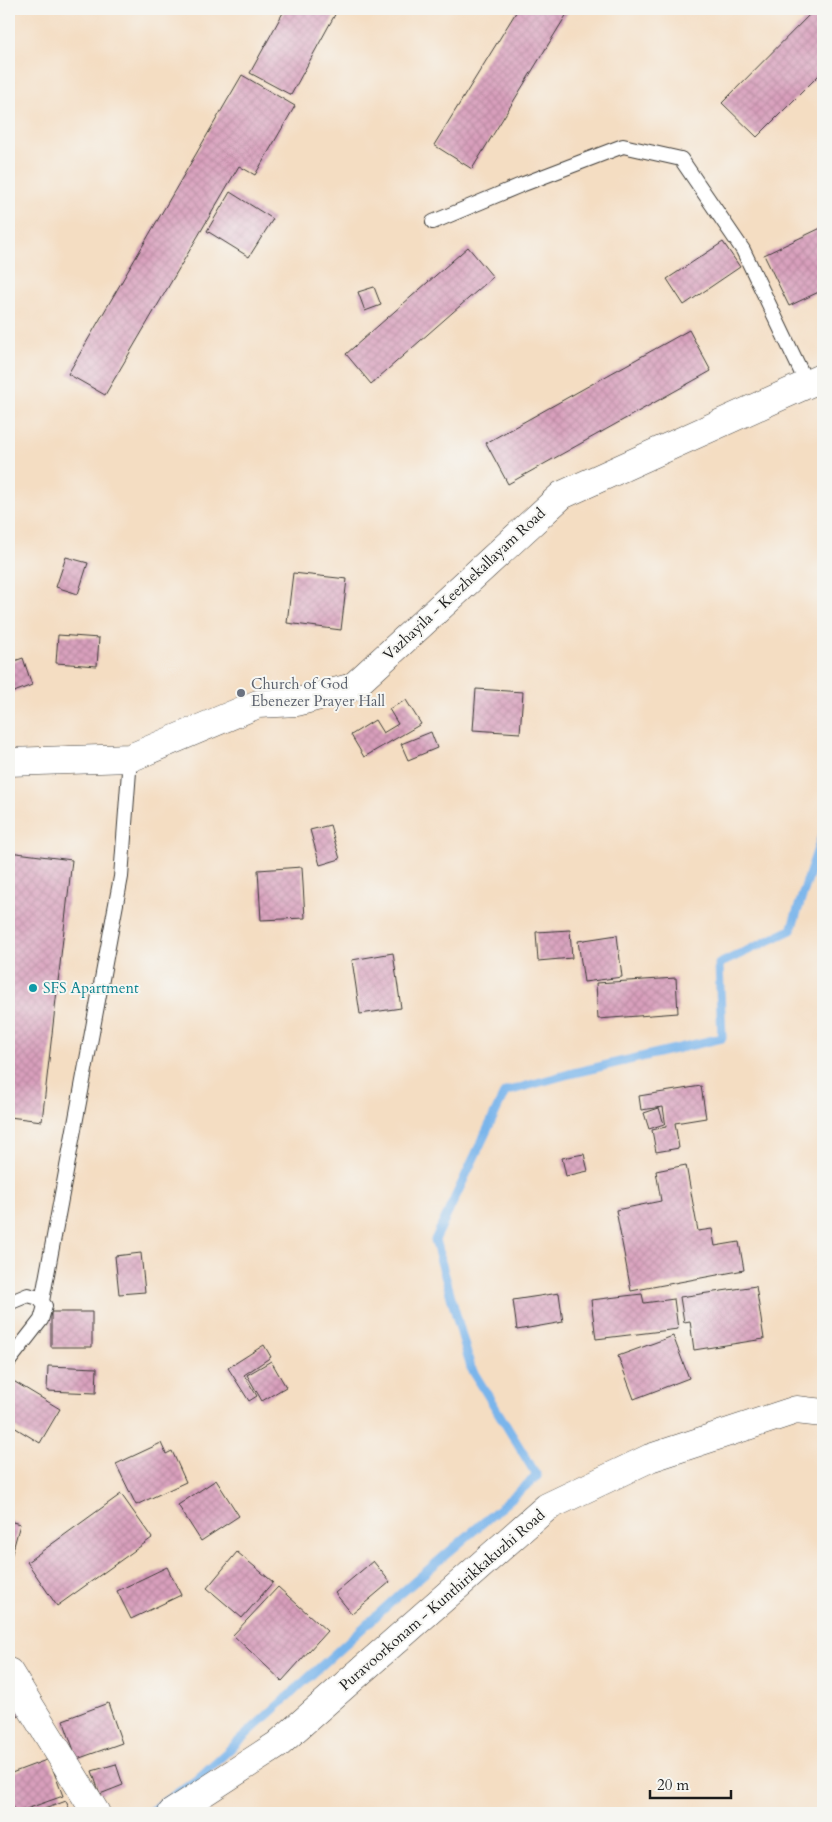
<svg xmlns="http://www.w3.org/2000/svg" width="832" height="1822" font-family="Cardo,serif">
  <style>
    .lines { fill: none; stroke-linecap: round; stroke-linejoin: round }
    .stream { stroke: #7ab5eb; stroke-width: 9 }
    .building { fill: url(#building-cross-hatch) }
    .lane-casing { stroke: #3c3935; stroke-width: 16 }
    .street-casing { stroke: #3c3935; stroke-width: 29 }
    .secondary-casing { stroke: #3c3935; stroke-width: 29 }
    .lane { stroke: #fff; stroke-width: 14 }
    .street { stroke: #fff; stroke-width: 28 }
    .secondary { stroke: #fff; stroke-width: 28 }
    .worship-dot { fill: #6b7280; stroke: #f6f6f2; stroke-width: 2 }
    .culture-dot { fill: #0f9aa8; stroke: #f6f6f2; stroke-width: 2 }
    .labels { text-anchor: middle; stroke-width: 4; stroke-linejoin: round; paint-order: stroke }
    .street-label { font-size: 15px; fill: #1c1c1c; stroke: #f6f6f2 }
    .worship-label { font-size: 15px; fill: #5b616d; stroke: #f6f6f2; text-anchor: start }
    .culture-label { font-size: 15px; fill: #0d838f; stroke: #f6f6f2; text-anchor: start }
  </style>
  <defs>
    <pattern id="building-cross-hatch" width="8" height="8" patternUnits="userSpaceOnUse" patternTransform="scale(1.25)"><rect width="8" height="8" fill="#d89fbc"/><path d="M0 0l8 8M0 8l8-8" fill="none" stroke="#b988a1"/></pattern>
  </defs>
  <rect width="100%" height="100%" fill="#f6f6f2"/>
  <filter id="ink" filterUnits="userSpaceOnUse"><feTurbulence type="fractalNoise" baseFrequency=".02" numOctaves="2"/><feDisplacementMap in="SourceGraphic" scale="10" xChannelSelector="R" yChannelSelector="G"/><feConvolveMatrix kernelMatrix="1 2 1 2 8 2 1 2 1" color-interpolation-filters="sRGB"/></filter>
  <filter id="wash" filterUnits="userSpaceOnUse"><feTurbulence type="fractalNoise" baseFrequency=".0096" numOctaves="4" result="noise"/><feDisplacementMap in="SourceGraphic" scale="20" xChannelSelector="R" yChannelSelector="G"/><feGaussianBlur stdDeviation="1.12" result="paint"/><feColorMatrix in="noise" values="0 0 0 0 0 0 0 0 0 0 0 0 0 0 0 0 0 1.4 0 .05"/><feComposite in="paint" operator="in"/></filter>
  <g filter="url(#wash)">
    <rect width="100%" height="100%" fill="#f4ddc2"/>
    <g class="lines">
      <!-- stream -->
      <path class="stream" d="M148,1813L195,1781L398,1596L537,1476L471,1368L435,1240L505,1092L569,1074L722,1038L719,964L791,930L823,833"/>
    </g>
    <g id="blocks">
      <!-- building -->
      <path class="building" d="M285,9H338L291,95L250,73Z
        M518,9H570L472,169L434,145Z
        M815,9H823V71L757,137L722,103Z
        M242,75L295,106L255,175L239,166L105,395L68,374Z
        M230,192L273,219L249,257L207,231Z
        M823,227V290L789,306L764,255Z
        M723,242L740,267L684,305L667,279Z
        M468,247L493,277L371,384L346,354Z
        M374,287L381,305L365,311L358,292Z
        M689,330L711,371L508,484L486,443Z
        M66,557L88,563L78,594L56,587Z
        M293,573L347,579L341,630L287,623Z
        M58,635L99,638L97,666L56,663Z
        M23,658L32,685L9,694V663Z
        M476,689L523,692L520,733L473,730Z
        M406,700L421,724L364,757L351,735L375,720L383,733L398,724L389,709Z
        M431,732L437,748L408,760L401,744Z
        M330,825L340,859L320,865L310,830Z
        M9,852L72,860L42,1121L9,1117Z
        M302,867L305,918L261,920L258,870Z
        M570,930L572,958L538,961L536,932Z
        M617,935L622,977L584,982L578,941Z
        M393,953L401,1008L360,1014L352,960Z
        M676,978L678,1013L598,1019L596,983Z
        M701,1086L706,1118L675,1123L679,1148L656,1152L652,1130L666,1127L663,1107L641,1110L639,1096Z
        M659,1108L664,1124L649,1129L644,1113Z
        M584,1154L588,1171L566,1176L562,1158Z
        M686,1165L698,1231L712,1229L715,1246L739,1242L744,1270L631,1291L616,1210L661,1201L656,1171Z
        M141,1253L145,1292L119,1294L115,1256Z
        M756,1286L764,1339L694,1350L690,1321L684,1322L680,1297Z
        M559,1293L563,1322L517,1330L513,1300Z
        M642,1294L644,1303L674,1299L678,1329L596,1339L591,1300Z
        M51,1312H92V1347H51Z
        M673,1336L689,1378L634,1399L618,1356Z
        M264,1345L271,1357L244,1375L257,1396L249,1401L228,1368Z
        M271,1361L286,1387L262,1401L247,1375Z
        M48,1366L97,1368L96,1393L47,1391Z
        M10,1379L60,1409L40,1443L9,1424Z
        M161,1443L166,1454L172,1451L186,1482L136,1505L116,1464Z
        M216,1480L239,1516L201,1541L178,1505Z
        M121,1494L152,1538L57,1606L27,1562Z
        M9,1521L20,1524L11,1557H9Z
        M237,1552L273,1582L242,1618L207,1588Z
        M373,1561L390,1582L352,1614L335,1593Z
        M167,1567L181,1595L131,1619L117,1591Z
        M278,1587L327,1631L282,1681L233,1635Z
        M9,1685L23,1714L9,1721Z
        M108,1703L122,1743L77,1759L63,1720Z
        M49,1759L63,1796L15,1813L9,1795V1774Z
        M116,1764L123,1785L100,1794L92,1771Z
        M66,1801L71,1813H34Z"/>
    </g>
  </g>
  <g filter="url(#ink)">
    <use href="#blocks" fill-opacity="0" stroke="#3c3935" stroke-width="1"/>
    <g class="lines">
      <defs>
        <path id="lane" d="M433,222L521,185L623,146L681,159L743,250L807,384
          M42,1301L121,877L130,758
          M9,1303L28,1295L39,1298L45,1306L41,1320L9,1361"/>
        <path id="street" d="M9,1672L96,1813
          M172,1813L277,1745L547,1507L650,1458L796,1410L823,1413"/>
        <path id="secondary" d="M9,762L130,758L258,704L297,702L353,687L562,495L823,377"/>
      </defs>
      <!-- lane casing -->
      <use href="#lane" class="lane-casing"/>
      <!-- street casing -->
      <use href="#street" class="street-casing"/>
      <!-- secondary casing -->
      <use href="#secondary" class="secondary-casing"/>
      <!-- lane -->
      <use href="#lane" class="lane"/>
      <!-- street -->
      <use href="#street" class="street"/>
      <!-- secondary -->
      <use href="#secondary" class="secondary"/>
    </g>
  </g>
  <!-- markers -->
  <circle class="worship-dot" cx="241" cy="693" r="5"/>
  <circle class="culture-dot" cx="33" cy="988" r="5"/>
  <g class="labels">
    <!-- street labels -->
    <g class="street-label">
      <text transform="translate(464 584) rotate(-43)" y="5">Vazhayila - Keezhekallayam Road</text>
      <text transform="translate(442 1600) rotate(-41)" y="5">Puravoorkonam - Kunthirikkakuzhi Road</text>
    </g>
    <!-- worship labels -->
    <g class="worship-label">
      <text x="251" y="689">Church of God<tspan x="251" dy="17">Ebenezer Prayer Hall</tspan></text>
    </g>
    <!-- culture labels -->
    <g class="culture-label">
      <text x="43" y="993">SFS Apartment</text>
    </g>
  </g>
  <!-- margin -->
  <rect width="832" height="1822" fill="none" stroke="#f6f6f2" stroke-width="30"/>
  <!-- scale -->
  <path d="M650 1790v8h81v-8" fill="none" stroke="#1c1c1c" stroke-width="2.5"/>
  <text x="657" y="1790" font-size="15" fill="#1c1c1c" stroke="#f6f6f2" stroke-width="4" paint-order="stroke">20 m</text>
</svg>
